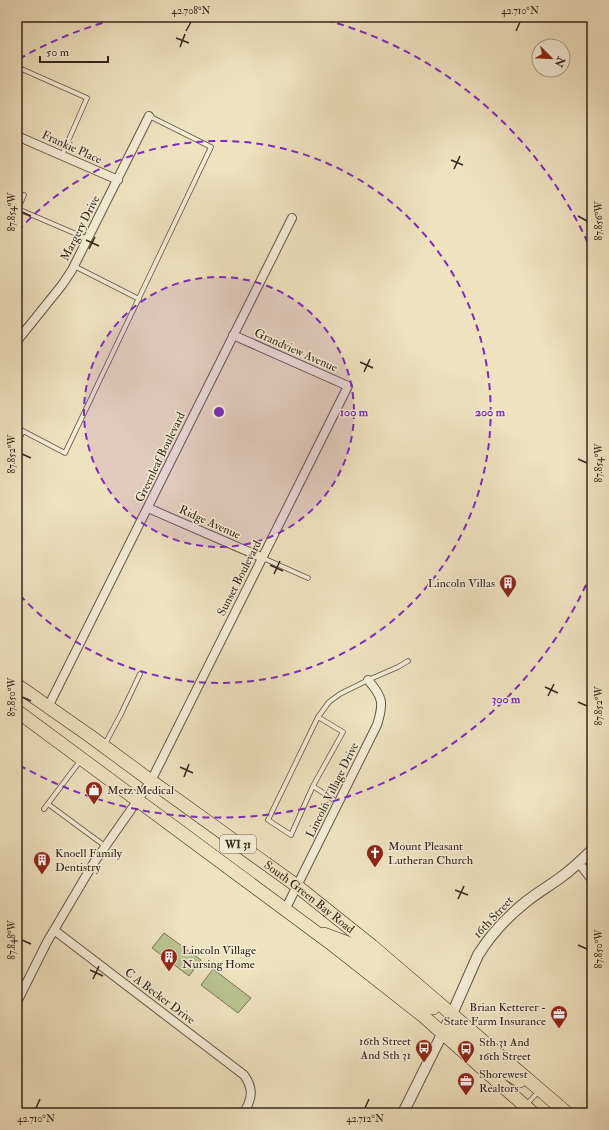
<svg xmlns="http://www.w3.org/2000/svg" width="609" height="1130" font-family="'IM FELL Double Pica',serif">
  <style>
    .green { fill: #b9c391; stroke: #777456 }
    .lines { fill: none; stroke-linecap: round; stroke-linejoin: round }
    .service-casing { stroke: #635544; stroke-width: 5.5 }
    .minor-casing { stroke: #635544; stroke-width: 10 }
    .tertiary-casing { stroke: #635544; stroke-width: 12 }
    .primary-casing { stroke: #35261b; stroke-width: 14 }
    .service { stroke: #f4ecd5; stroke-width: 4 }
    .minor { stroke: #f4ecd5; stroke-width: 8 }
    .tertiary { stroke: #f4ecd5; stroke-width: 10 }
    .primary { stroke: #eee2bf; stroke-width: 13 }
    .ticks { fill: none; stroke: #35261b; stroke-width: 1.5 }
    .ring { fill: none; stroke: #7b2cbf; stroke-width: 2; stroke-dasharray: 7 5 }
    .labels { text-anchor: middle; stroke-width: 3; stroke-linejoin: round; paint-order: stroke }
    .shield { fill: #f4ecd5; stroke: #6e6153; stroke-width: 1 }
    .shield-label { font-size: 11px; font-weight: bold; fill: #35261b }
    .street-label { font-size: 12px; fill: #35261b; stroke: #f4ecd5 }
    .poi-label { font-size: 12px; fill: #35261b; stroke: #f4ecd5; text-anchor: start }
    .centre { fill: #7b2cbf; stroke: #f4ecd5; stroke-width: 2 }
    .ring-label { font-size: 12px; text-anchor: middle; font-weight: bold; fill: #7b2cbf; stroke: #f4ecd5; stroke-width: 3; stroke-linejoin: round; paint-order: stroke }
    .neatline { fill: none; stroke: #35261b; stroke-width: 1.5 }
    .ticks-label { font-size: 10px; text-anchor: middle; fill: #35261b }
  </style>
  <rect width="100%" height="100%" fill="#eee2bf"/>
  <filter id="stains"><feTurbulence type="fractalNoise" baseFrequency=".005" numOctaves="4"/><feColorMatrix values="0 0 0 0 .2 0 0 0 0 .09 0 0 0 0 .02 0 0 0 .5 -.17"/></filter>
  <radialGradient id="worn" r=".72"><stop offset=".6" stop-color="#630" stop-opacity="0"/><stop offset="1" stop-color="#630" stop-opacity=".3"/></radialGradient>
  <!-- green -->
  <path class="green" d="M164,933L201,960L189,976L152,948Z
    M213,969L251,998L238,1013L201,985Z"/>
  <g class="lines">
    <defs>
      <path id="service" d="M17,67L87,98L62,155
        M24,195L18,209L88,239
        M74,266L139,299
        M17,427L23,431
        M17,444L23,431L65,453L211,147L149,116
        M263,558L308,578
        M318,717L329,702L340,694L368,680L398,667L408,661
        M105,744L121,714L140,674
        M313,786L291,835L268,820L318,717L343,732L313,786L338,803
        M48,804L105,846
        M44,809L80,761
        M527,1104L538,1092"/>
      <path id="minor" d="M17,136L118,180
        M17,341L62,285L72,270L149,116
        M148,508L263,558
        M48,707L292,218
        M579,863L592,880
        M285,910L377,725C384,703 383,697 368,680
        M54,930L244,1075C254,1089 252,1098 244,1113
        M17,1002L47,942L93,864L151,781L348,386L233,335"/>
      <path id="tertiary" d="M403,1113L452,1014L478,955C491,934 508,916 527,901C537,893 549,886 560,878C571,870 582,860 592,850"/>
      <g id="primary">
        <path id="s1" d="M17,685L90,736L151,781L297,886L372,946L567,1113"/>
        <path d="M17,711L329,942L422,1015L533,1113"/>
        <path d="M324,934L348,943L433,1008"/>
        <path d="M442,1033C450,1030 455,1031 462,1035L501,1069L520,1081"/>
      </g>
    </defs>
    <!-- service casing -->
    <use href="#service" class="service-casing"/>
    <!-- minor casing -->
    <use href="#minor" class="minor-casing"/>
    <!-- tertiary casing -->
    <use href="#tertiary" class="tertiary-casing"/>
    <!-- primary casing -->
    <use href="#primary" class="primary-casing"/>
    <!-- service -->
    <use href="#service" class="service"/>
    <!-- minor -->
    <use href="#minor" class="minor"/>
    <!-- tertiary -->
    <use href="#tertiary" class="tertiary"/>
    <!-- primary -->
    <use href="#primary" class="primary"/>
  </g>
  <!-- ticks -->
  <path class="ticks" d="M186,31L191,22M516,31L520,22M176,38L189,43M180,47L185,34M451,160L463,165M454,169L460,156M22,212L31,216M578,216L587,221M86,240L99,246M89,249L95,237M360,362L373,368M364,372L370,359M22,454L31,458M578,459L587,463M270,565L283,571M274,574L280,561M545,687L558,693M548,696L554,684M22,697L31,701M578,702L587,706M180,767L193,773M184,777L189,764M455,890L468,895M458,899L464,886M22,940L31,944M578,945L587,949M90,970L103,976M93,979L99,966M36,1108L40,1099M365,1108L369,1099"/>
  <!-- distance rings -->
  <circle cx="219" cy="412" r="135" fill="#7b2cbf" fill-opacity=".12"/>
  <g class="ring">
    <circle cx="219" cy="412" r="135"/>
    <path d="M18 231A271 271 0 1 1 18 593"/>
    <path d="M591 574A406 406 0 0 1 19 765M19 59A406 406 0 0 1 124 17M314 17A406 406 0 0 1 591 250"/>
  </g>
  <!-- icons -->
  <defs>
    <symbol id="building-pin" viewBox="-11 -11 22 30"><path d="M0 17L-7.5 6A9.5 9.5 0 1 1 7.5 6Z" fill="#8f2418" stroke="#f4ecd5"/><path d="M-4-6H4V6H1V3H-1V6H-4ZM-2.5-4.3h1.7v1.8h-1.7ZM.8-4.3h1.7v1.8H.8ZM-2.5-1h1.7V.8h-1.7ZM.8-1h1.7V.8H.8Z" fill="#fff"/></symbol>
    <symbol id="shop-pin" viewBox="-11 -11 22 30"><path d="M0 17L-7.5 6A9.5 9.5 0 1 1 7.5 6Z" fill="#8f2418" stroke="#f4ecd5"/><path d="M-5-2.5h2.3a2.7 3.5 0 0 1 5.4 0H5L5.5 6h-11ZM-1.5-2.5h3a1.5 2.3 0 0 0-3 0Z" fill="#fff"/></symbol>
    <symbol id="church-pin" viewBox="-11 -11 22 30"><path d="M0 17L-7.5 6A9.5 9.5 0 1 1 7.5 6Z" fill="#8f2418" stroke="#f4ecd5"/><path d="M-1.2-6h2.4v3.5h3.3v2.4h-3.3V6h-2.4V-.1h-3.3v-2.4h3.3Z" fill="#fff"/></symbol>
    <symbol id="office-pin" viewBox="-11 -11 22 30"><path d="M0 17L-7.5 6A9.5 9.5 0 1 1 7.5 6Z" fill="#8f2418" stroke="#f4ecd5"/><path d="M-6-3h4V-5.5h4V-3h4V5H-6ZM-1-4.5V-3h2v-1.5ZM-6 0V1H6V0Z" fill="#fff"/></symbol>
    <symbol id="bus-pin" viewBox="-11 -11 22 30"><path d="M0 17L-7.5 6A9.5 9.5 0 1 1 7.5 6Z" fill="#8f2418" stroke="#f4ecd5"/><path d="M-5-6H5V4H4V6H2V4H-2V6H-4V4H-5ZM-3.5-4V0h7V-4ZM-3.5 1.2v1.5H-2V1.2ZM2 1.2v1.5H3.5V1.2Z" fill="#fff"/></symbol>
  </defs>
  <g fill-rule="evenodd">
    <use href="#building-pin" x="498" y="573" width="20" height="27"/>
    <use href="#shop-pin" x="84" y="780" width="20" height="27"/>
    <use href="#church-pin" x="365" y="843" width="20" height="27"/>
    <use href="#building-pin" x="32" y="850" width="20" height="27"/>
    <use href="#building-pin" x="159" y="947" width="20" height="27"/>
    <use href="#office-pin" x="549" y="1004" width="20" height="27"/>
    <use href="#bus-pin" x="414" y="1038" width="20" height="27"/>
    <use href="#bus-pin" x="456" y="1039" width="20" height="27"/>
    <use href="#office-pin" x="456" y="1071" width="20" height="27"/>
  </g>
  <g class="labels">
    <!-- shield labels -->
    <rect class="shield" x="220" y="835" width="36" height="18" rx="3"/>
    <g class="shield-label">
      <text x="238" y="848">WI 31</text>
    </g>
    <!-- street labels -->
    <g class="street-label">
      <text transform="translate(72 147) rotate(24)" y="4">Frankie Place</text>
      <text transform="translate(80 228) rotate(-63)" y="4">Margery Drive</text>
      <text transform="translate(296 350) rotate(24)" y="4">Grandview Avenue</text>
      <text transform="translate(160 457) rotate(-64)" y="4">Greenleaf Boulevard</text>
      <text transform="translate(210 522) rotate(24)" y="4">Ridge Avenue</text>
      <text transform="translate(239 578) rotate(-63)" y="4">Sunset Boulevard</text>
      <text transform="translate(332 790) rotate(-64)" y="4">Lincoln Village Drive</text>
      <text dy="4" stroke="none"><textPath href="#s1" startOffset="361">South Green Bay Road</textPath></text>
      <text transform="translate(493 917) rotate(-47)" y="4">16th Street</text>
      <text transform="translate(160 996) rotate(37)" y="4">C A Becker Drive</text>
    </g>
    <!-- poi labels -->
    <g class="poi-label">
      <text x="495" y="587" text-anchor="end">Lincoln Villas</text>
      <text x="107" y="794">Metz Medical</text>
      <text x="388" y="850">Mount Pleasant<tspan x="388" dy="14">Lutheran Church</tspan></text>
      <text x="55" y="857">Knoell Family<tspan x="55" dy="14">Dentistry</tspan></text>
      <text x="182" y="954">Lincoln Village<tspan x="182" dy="14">Nursing Home</tspan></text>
      <text x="546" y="1011" text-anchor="end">Brian Ketterer -<tspan x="546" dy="14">State Farm Insurance</tspan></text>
      <text x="411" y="1045" text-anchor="end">16th Street<tspan x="411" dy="14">And Sth 31</tspan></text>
      <text x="479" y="1046">Sth 31 And<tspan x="479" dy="14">16th Street</tspan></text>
      <text x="479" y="1078">Shorewest<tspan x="479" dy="14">Realtors</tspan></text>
    </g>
  </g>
  <circle cx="219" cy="412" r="6" class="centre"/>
  <g class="ring-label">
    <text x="354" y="416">100 m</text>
    <text x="490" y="416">200 m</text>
    <text x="506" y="703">300 m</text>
  </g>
  <!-- margin -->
  <rect width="609" height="1130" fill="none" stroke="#eee2bf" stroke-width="44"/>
  <!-- north arrow -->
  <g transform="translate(551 58) rotate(114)"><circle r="19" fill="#f4ecd5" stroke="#a89d8b"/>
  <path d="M0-3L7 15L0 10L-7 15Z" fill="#8f2418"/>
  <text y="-6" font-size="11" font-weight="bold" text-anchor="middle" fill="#35261b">N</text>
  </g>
  <!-- scale -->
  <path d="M40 56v6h68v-6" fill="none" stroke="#35261b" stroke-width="2"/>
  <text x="46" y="56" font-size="12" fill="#35261b" stroke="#f4ecd5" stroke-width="3" paint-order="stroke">50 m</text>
  <rect x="22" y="22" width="565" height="1086" class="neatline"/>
  <g class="ticks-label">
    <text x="191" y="14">42.708°N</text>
    <text x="520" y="14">42.710°N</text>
    <text transform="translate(11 212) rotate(-90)" y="4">87.854°W</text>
    <text transform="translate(598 221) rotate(-90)" y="4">87.856°W</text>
    <text transform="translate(11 454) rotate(-90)" y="4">87.852°W</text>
    <text transform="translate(598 463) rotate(-90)" y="4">87.854°W</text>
    <text transform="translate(11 697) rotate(-90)" y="4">87.850°W</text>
    <text transform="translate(598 706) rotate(-90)" y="4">87.852°W</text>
    <text transform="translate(11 940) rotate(-90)" y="4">87.848°W</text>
    <text transform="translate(598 949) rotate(-90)" y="4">87.850°W</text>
    <text x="36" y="1122">42.710°N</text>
    <text x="365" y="1122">42.712°N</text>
  </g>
  <rect width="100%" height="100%" filter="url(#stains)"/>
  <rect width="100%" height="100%" fill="url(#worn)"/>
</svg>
